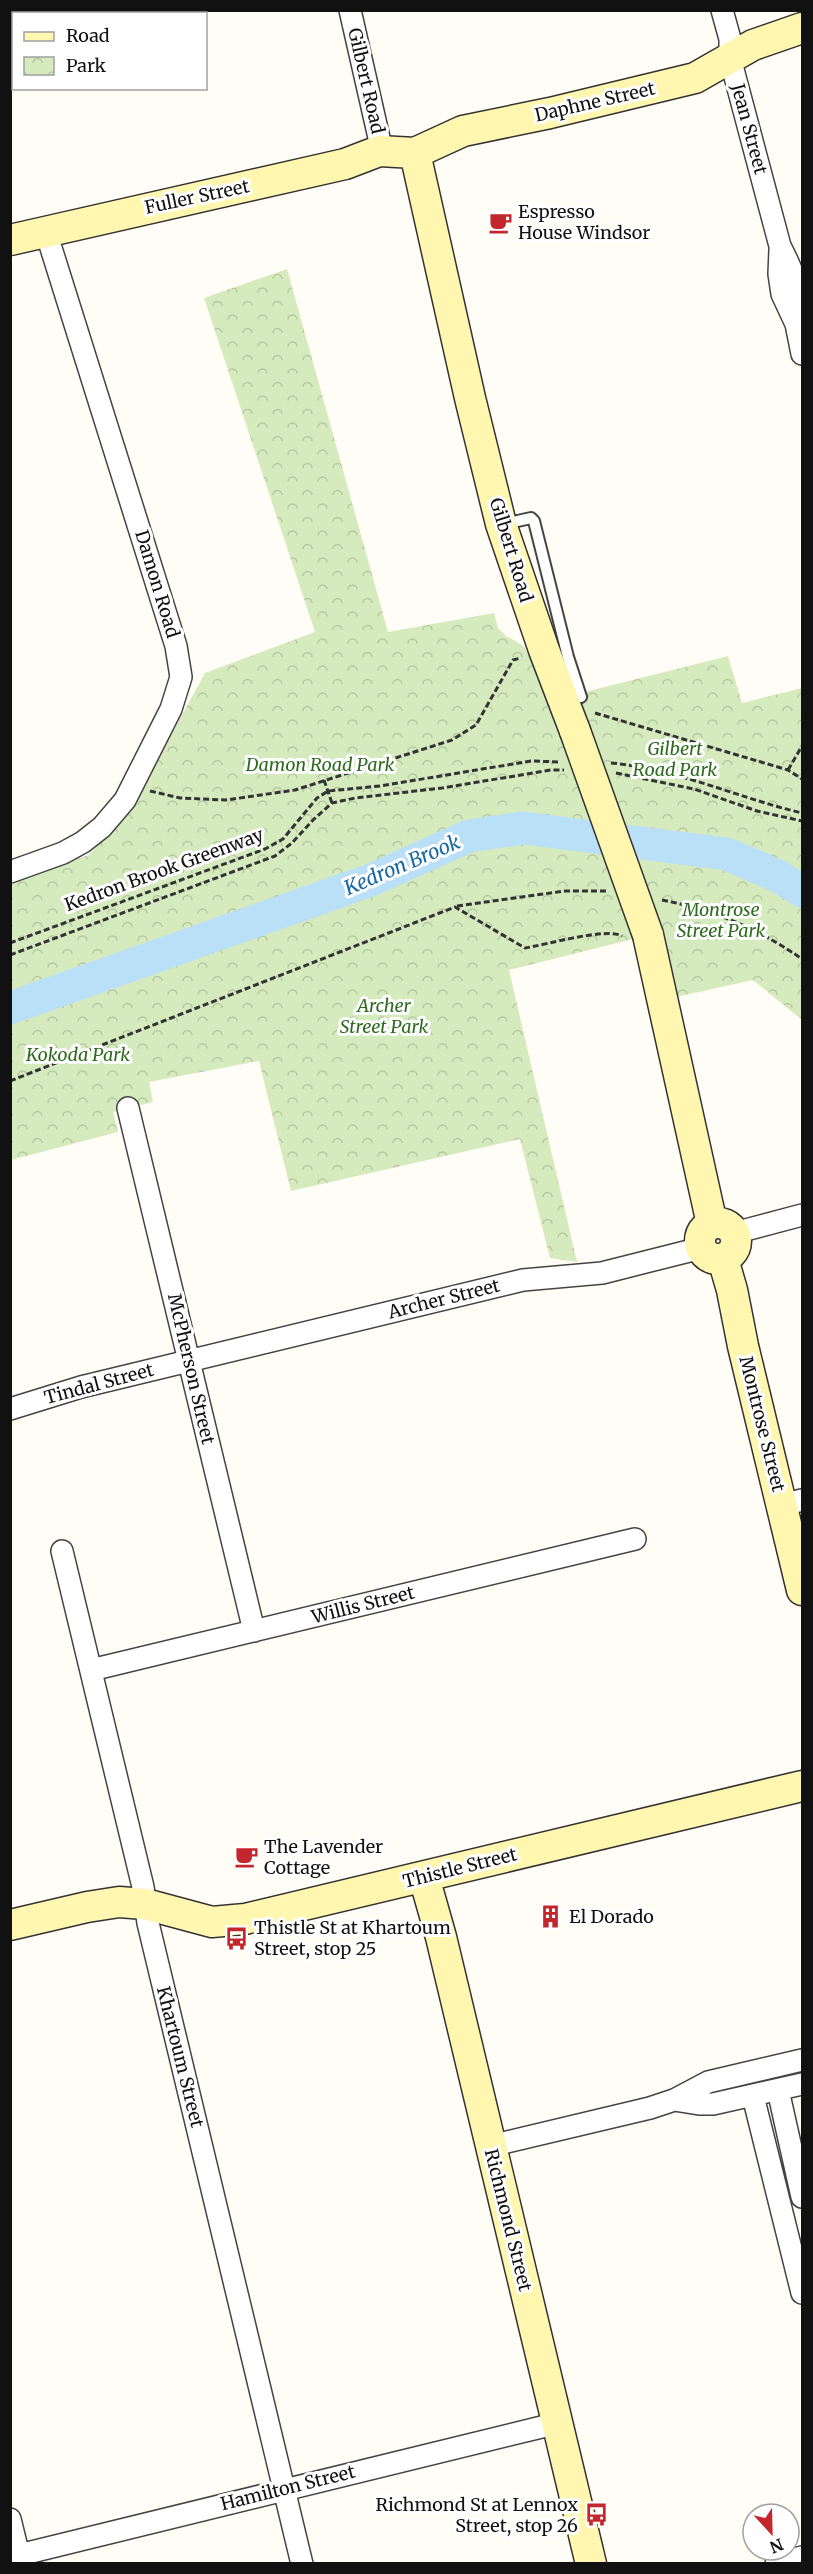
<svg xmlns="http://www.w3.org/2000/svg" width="813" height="2574" font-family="Merriweather,serif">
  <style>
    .park { fill: url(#park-crowns) }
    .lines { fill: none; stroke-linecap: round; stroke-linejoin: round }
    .river { stroke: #b9e0f7; stroke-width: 33 }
    .lane-casing { stroke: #444; stroke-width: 14 }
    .street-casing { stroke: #444; stroke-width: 24 }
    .secondary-casing { stroke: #333; stroke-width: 33 }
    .path { stroke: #333; stroke-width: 3; stroke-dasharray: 6 3; stroke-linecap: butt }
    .lane { stroke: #fff; stroke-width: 10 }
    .street { stroke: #fff; stroke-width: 21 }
    .secondary { stroke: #fff6b0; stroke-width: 30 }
    .secondary-bridge-casing { stroke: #333; stroke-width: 33; stroke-linecap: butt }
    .secondary-bridge { stroke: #fff6b0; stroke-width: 30 }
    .labels { text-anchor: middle; stroke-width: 6; stroke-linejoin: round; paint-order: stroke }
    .street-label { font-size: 18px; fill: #111; stroke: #fff }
    .poi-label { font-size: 18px; fill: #111; stroke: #fff; text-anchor: start }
    .park-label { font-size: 18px; font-style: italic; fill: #2f6b1f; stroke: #fff }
    .water-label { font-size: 20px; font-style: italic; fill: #1768a6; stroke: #fff }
  </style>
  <defs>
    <pattern id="park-crowns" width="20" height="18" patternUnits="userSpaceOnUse" patternTransform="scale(1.5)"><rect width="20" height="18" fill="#d5ebbd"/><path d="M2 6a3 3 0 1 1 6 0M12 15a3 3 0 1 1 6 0" fill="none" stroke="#b6c8a1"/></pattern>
  </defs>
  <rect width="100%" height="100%" fill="#fffdf5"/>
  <!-- park -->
  <path class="park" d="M287,269L388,632L494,613L498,628L506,636L524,646L549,701L728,656L742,703L802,688V1020L753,980L676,997L657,933L509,970L577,1262L550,1258L520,1139L291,1191L259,1061L149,1082L153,1102L113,1112L118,1132L11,1160V879L89,855L132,807L205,673L315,632L204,298Z"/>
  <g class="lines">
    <!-- river -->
    <path class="river" d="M10,1008L371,880L469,836L523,828L727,854L778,876L802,891"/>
    <defs>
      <path id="lane" d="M504,524L531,518L534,521L568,657L581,697"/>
      <path id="street" d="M350,10L382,151
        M722,10L730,39V58L780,246C794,273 803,294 796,324
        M780,250L779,274L782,294L796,324L802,354
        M10,872L63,853L83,842L102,827L125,800L171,709L181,677L176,646L46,232
        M128,1108L254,1631
        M734,1233L802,1215
        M10,1409L81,1387L523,1280L602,1273L701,1248
        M782,1505L802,1500
        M62,1551L143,1887L148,1923L302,2564
        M91,1670L635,1539
        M778,2090L802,2197
        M753,2096L802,2293
        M674,2100L699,2104H713L802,2084
        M490,2146L650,2108L674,2100L708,2082L802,2060
        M10,2519L21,2564
        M19,2555L558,2423
        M776,2564L802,2557"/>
      <path id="secondary" d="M415,153L470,398L501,524L544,650L575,731
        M10,240L345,164L379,151L415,153L463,131L550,113L695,78L753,45L802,28
        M648,935L712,1224
        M700 1241a18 18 0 1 1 36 0a18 18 0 1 1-36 0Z
        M723,1259L732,1290L743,1346L802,1590
        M424,1877L441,1937L591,2564
        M10,1925L87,1907L119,1902L145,1904L212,1922L245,1919L802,1786"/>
    </defs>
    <!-- lane casing -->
    <use href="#lane" class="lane-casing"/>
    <!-- street casing -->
    <use href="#street" class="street-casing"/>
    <!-- secondary casing -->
    <use href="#secondary" class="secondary-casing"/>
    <!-- path -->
    <path class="path" d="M595,713L788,770L802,779
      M611,763C678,769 738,798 802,813
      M788,770L802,746
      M616,773L694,789L757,811L802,821
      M324,780L332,803
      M150,791L180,798L226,800L295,790L452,740L476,725L513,660L521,658
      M662,900C714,910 759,929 802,959
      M457,906L565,891H608
      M10,943L265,849L283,839L317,798L328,791L380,786L531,761L560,762
      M10,955L275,856L292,843L313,820L332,803L355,798L442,788L551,770H564
      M10,1081L455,907L525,948C545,945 607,927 622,936"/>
    <!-- lane -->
    <use href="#lane" class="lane"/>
    <!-- street -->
    <use href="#street" class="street"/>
    <!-- secondary -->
    <use href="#secondary" class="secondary"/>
    <defs>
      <path id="secondary-bridge" d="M575,731L648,935"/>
    </defs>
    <!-- secondary-bridge casing -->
    <use href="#secondary-bridge" class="secondary-bridge-casing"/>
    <!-- secondary-bridge -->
    <use href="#secondary-bridge" class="secondary-bridge"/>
  </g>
  <!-- icons -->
  <defs>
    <symbol id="cafe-bare" viewBox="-9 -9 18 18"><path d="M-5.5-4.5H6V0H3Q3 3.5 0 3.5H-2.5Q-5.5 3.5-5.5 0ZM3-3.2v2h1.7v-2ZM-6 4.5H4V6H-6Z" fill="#c4262e" stroke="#fff" stroke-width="2.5" paint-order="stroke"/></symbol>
    <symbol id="building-bare" viewBox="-9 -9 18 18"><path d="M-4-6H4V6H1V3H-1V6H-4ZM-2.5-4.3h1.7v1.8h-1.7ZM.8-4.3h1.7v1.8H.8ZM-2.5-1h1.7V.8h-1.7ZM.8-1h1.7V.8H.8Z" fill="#c4262e" stroke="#fff" stroke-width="2.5" paint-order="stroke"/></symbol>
    <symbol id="bus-bare" viewBox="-9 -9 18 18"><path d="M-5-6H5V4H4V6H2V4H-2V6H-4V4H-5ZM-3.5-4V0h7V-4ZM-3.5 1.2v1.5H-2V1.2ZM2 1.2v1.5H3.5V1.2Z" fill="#c4262e" stroke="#fff" stroke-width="2.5" paint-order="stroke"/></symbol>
  </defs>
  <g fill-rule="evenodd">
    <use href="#cafe-bare" x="484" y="206" width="33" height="33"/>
    <use href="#cafe-bare" x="230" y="1840" width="33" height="33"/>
    <use href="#building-bare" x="534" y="1900" width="33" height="33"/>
    <use href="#bus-bare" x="220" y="1922" width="33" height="33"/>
    <use href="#bus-bare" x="580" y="2498" width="33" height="33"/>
  </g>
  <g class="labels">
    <!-- street labels -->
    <g class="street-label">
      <text transform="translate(366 81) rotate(77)" y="6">Gilbert Road</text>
      <text transform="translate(595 102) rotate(-13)" y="6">Daphne Street</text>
      <text transform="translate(749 129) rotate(75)" y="6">Jean Street</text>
      <text transform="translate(197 197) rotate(-12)" y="6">Fuller Street</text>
      <text transform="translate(511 550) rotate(73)" y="6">Gilbert Road</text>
      <text transform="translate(157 584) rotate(73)" y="6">Damon Road</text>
      <text transform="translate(164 870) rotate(-20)" y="6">Kedron Brook Greenway</text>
      <text transform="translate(444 1299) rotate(-14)" y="6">Archer Street</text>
      <text transform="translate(191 1369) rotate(77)" y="6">McPherson Street</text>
      <text transform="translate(99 1384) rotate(-15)" y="6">Tindal Street</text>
      <text transform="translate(762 1424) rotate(76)" y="6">Montrose Street</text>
      <text transform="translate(363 1605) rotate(-14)" y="6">Willis Street</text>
      <text transform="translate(460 1868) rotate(-14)" y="6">Thistle Street</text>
      <text transform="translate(180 2057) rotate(76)" y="6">Khartoum Street</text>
      <text transform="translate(508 2220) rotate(76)" y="6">Richmond Street</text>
      <text transform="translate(288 2488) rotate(-14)" y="6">Hamilton Street</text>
    </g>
    <!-- poi labels -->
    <g class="poi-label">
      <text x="518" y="218">Espresso<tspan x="518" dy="21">House Windsor</tspan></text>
      <text x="264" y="1853">The Lavender<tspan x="264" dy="21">Cottage</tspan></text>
      <text x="569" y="1923">El Dorado</text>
      <text x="254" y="1934">Thistle St at Khartoum<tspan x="254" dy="21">Street, stop 25</tspan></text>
      <text x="578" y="2511" text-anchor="end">Richmond St at Lennox<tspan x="578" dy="21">Street, stop 26</tspan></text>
    </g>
    <!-- park labels -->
    <g class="park-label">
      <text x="675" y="755">Gilbert<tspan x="675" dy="21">Road Park</tspan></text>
      <text x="320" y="771">Damon Road Park</text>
      <text x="721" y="916">Montrose<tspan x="721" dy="21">Street Park</tspan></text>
      <text x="384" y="1012">Archer<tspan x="384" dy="21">Street Park</tspan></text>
      <text x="78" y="1061">Kokoda Park</text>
    </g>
    <!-- water labels -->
    <g class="water-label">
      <text transform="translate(402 865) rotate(-23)" y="7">Kedron Brook</text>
    </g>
  </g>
  <!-- border -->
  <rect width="813" height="2574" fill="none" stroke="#111111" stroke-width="24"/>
  <!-- legend -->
  <rect x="12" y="12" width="195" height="78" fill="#ffffff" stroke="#a0a0a0" stroke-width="1.5"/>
  <rect x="24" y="32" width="30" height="9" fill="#fff6b0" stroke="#a0a0a0" stroke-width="1.5"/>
  <text x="66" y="42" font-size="18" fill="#111111">Road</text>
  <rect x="24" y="57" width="30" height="18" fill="url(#park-crowns)" stroke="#a0a0a0" stroke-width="1.5"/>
  <text x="66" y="72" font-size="18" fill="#111111">Park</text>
  <!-- north arrow -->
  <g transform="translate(771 2532) rotate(158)"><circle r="28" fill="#ffffff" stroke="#a0a0a0" stroke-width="1.5"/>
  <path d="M0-4.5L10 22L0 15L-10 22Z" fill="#c4262e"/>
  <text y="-9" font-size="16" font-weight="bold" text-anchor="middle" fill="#111111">N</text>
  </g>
</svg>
